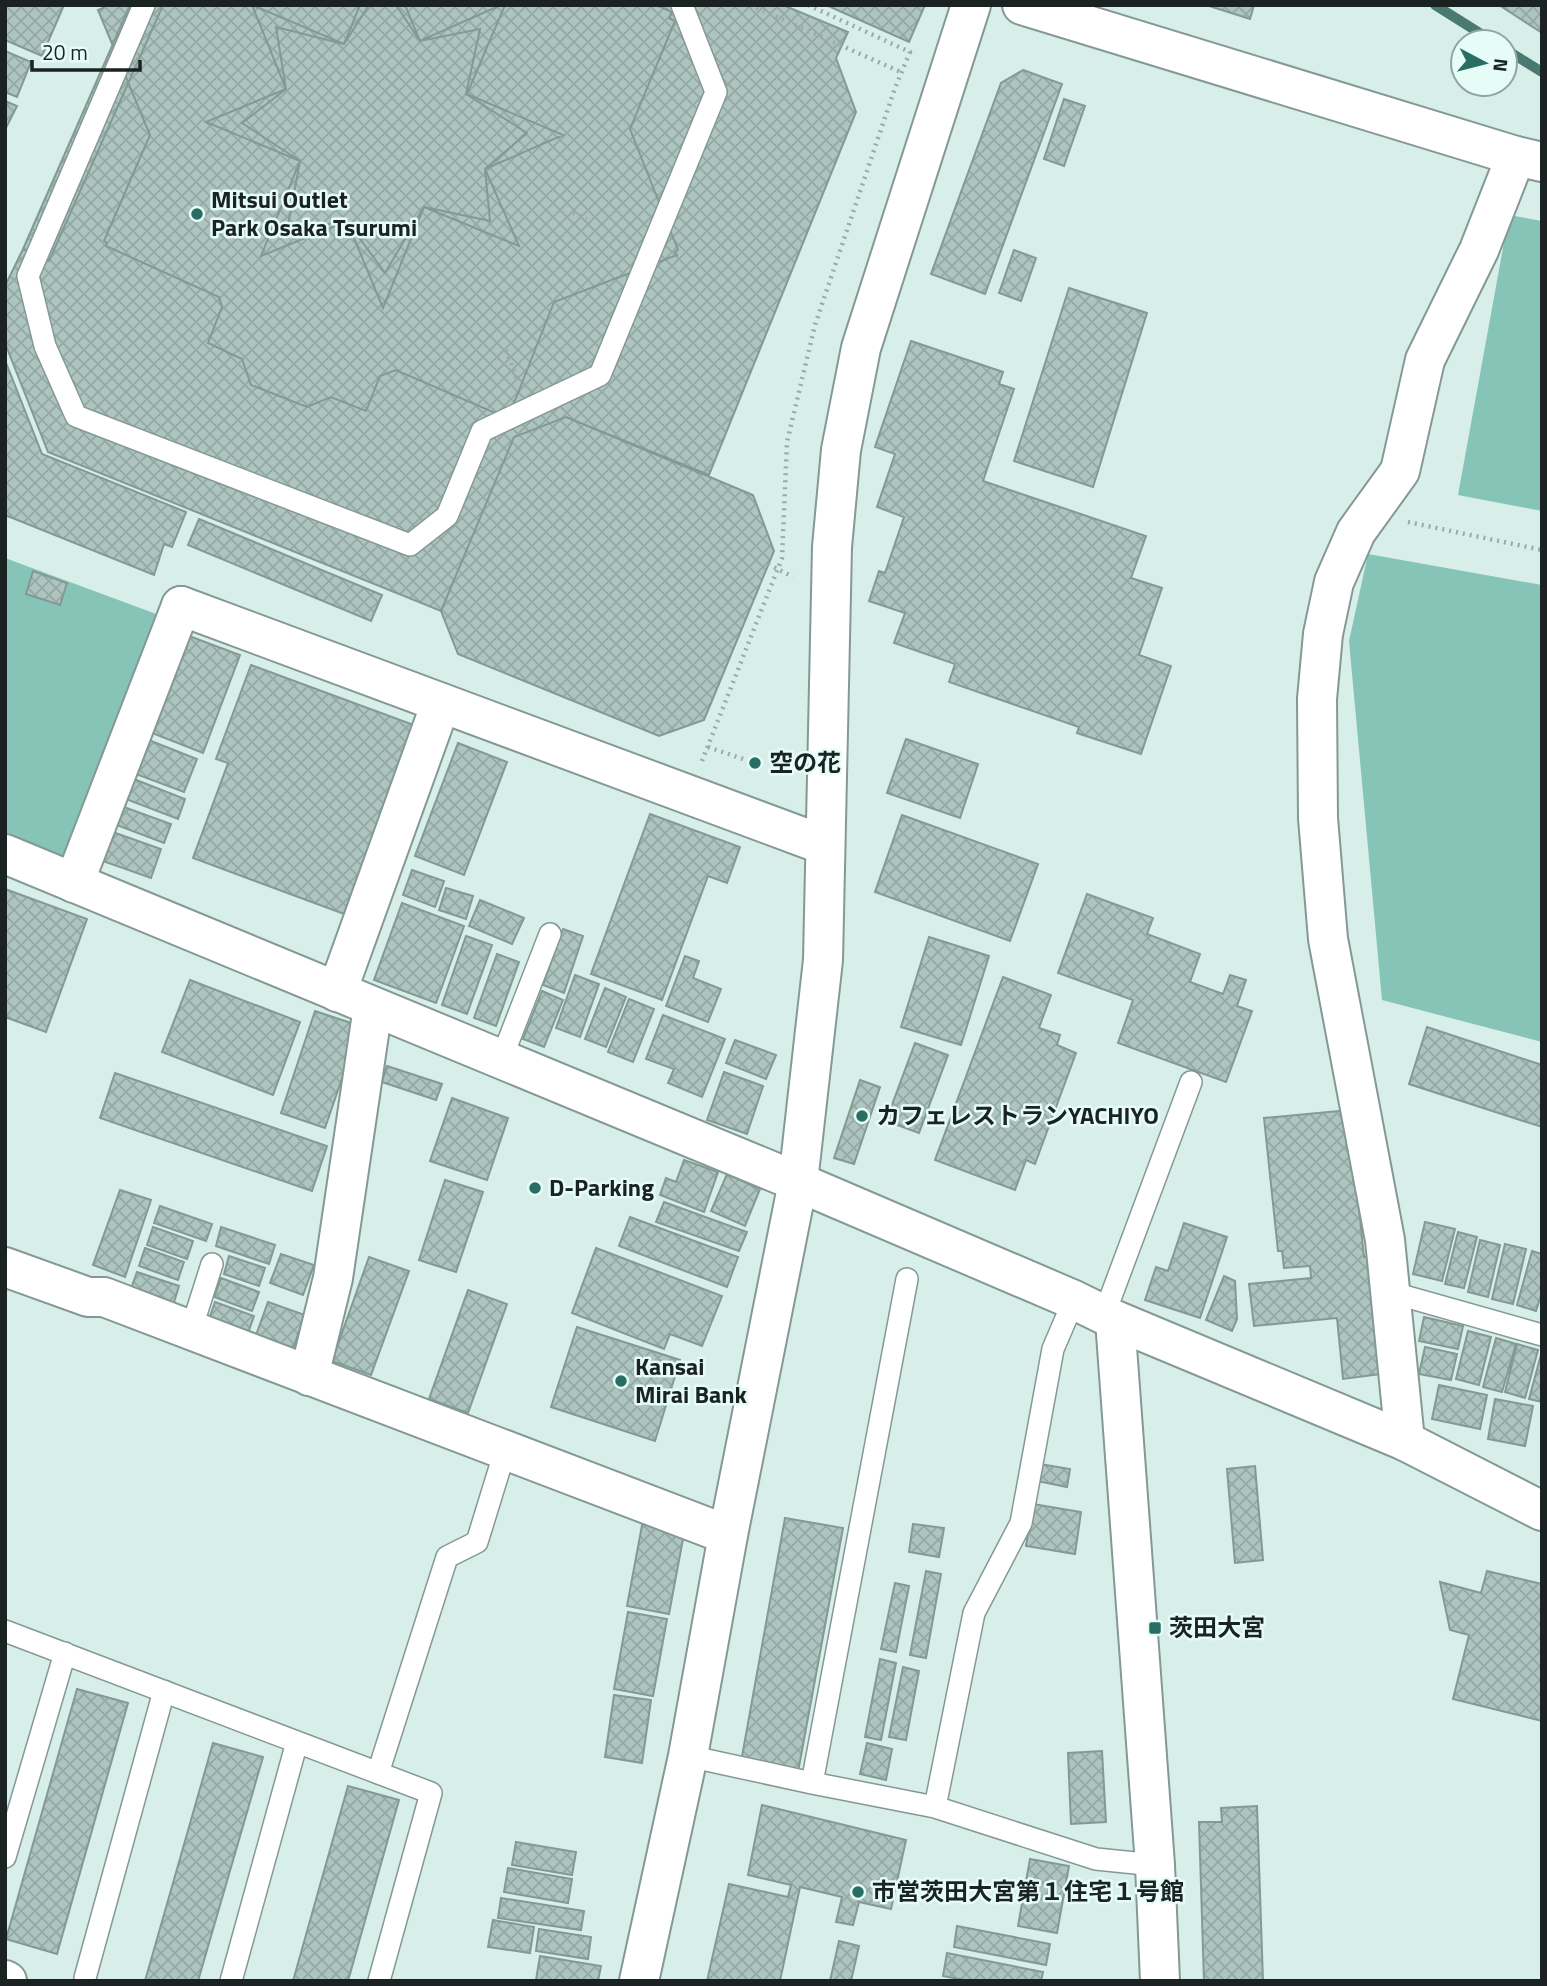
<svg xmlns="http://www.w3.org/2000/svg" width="1547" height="1986" font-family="'Titillium Web','Noto Sans JP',sans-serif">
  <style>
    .park { fill: #86c4b8 }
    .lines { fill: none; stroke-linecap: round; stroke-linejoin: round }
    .stream { stroke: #487a71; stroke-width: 10 }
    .building { fill: url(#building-cross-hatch); stroke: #839994; stroke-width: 2 }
    .lane-casing { stroke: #849995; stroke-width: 24 }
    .street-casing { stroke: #849995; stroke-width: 42 }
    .secondary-casing { stroke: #849995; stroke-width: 42 }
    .path { stroke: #99aba7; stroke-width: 4.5; stroke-dasharray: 2 5; stroke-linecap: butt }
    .lane { stroke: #fff; stroke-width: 21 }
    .street { stroke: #fff; stroke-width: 38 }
    .secondary { stroke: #fff; stroke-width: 38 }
    .poi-dot { fill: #286e63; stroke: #e5fcf7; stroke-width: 2.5 }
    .labels { text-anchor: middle; stroke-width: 5; stroke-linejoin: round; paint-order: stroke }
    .poi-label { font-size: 24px; font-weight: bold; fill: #1a2321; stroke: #e5fcf7; text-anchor: start }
  </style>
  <defs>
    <pattern id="building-cross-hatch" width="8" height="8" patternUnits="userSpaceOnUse" patternTransform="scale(1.75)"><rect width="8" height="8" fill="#adc4bf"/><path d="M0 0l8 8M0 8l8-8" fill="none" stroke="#94a8a4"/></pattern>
  </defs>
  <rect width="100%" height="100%" fill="#d8eee9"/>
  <!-- park -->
  <path class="park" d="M1509,215L1542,221V511L1458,495Z
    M1368,554L1542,585V1042L1382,1000L1349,641Z
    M5,558L159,615L69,860L5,835Z"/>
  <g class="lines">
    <!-- stream -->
    <path class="stream" d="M1435,5L1494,42
      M1505,49L1542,72"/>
  </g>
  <!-- building -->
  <path class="building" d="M5,5H64L42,56L5,40Z
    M102,5H252L286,89L206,122L300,161L261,256L347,221L383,308L424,207L519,246L485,169L563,135L467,94L505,5H656L672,12L669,18L675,21L630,129L678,250L675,252L677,255L554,302L510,413L502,416L396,370L380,376L366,411L331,397L307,407L251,385L242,359L208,343L222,307L219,297L106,246L107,243L104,241L150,135L98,10L103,8Z
    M130,5H163L49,261L23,249Z
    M163,5H783L848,32L836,58L856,112L709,475L566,417L514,437L441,611L48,452L5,343V286L23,249L49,261Z
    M252,5H360L344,44Z
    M369,5H396L420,41L480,29L466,94L527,133L485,169L490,221L424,207L385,273L347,221L287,230L300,161L242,123L286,89L276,27L344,44Z
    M405,5H501L420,41Z
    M826,5H925L909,42Z
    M1206,5H1254L1250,19Z
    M1499,5H1542V33Z
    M5,51L31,62L17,97L5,92Z
    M1023,70L1062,84L985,294L931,274L1001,83Z
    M1064,99L1085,106L1064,166L1044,159Z
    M5,101L17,106L7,126L5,125Z
    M1014,250L1036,258L1021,301L999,293Z
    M1069,288L1147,313L1093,487L1014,461Z
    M911,341L1003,372L999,384L1014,389L983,481L1146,536L1131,578L1162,588L1139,655L1171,666L1141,754L1077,733L1079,727L949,682L955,664L894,643L905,613L869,601L879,571L885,573L904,517L877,507L895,454L875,447Z
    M5,360L42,454L186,512L172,547L164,544L154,575L5,515Z
    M566,417L753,495L774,551L704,720L659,736L458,654L441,611L514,437Z
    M199,519L382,595L371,621L188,545Z
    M33,571L67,583L60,605L26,594Z
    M189,636L240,655L203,753L152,733Z
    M251,665L414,725L344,914L193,858L228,763L216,759Z
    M146,739L197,759L184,792L133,773Z
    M906,739L978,764L960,818L887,793Z
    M458,743L507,762L464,875L415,856Z
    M126,776L185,799L178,819L118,796Z
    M121,806L171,824L164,843L114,824Z
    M650,814L740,847L727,883L708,876L662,1000L591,974Z
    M902,815L1038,864L1010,941L875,892Z
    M107,830L161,849L151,878L97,859Z
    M412,870L444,881L435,907L403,895Z
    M446,888L473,896L466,919L439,910Z
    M5,889L87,919L46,1032L5,1017Z
    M1087,894L1153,918L1147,934L1200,954L1190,982L1223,994L1230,975L1246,980L1237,1006L1252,1011L1226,1082L1118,1043L1133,1000L1058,973Z
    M480,900L524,918L512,944L469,926Z
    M402,903L464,926L436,1003L374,980Z
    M563,929L583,936L564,993L543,985Z
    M466,936L492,945L467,1014L442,1005Z
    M929,937L989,956L961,1045L901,1027Z
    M497,954L519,962L496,1026L474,1018Z
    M685,956L699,961L693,978L721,989L708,1022L666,1006Z
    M575,975L599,984L580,1037L556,1028Z
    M1003,977L1051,995L1039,1028L1060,1035L1057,1045L1076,1053L1035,1164L1026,1160L1015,1190L935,1160Z
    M190,980L300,1022L273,1095L162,1052Z
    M605,988L626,997L606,1047L585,1039Z
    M542,991L563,1000L544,1047L523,1039Z
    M629,999L654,1009L633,1062L608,1052Z
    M315,1011L360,1026L325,1128L281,1113Z
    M663,1015L725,1039L702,1097L668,1083L674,1069L646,1059Z
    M1427,1027L1542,1065V1127L1409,1084Z
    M735,1040L776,1055L766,1079L726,1063Z
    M915,1043L948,1055L919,1133L886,1121Z
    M387,1066L442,1084L436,1100L382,1082Z
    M724,1072L763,1086L747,1134L707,1120Z
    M115,1073L327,1146L312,1191L100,1118Z
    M860,1080L880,1087L854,1164L834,1158Z
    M452,1098L508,1118L487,1180L430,1161Z
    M1349,1110L1364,1257L1369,1256L1382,1374L1343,1379L1337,1318L1254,1326L1249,1284L1311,1278L1310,1266L1284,1268L1282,1251H1278L1264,1118Z
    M684,1160L718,1172L704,1212L660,1195L666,1178L676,1182Z
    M727,1174L760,1189L745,1226L711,1211Z
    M445,1180L483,1192L456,1272L419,1260Z
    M120,1190L151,1200L125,1277L93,1265Z
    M664,1202L747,1232L739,1251L656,1222Z
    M160,1206L212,1224L206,1241L154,1223Z
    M630,1217L738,1257L727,1287L619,1246Z
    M1425,1222L1455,1229L1442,1281L1413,1274Z
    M1184,1223L1227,1237L1200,1318L1145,1300L1156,1267L1168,1271Z
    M153,1227L193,1241L187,1259L147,1245Z
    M221,1227L275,1245L269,1264L216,1246Z
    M1458,1232L1477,1237L1464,1288L1445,1284Z
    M1480,1240L1500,1245L1488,1297L1468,1292Z
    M1505,1244L1526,1249L1513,1304L1492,1299Z
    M145,1248L184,1262L178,1280L139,1266Z
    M596,1248L722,1296L702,1346L670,1334L664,1349L572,1313Z
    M1532,1251L1542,1254V1292L1536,1311L1517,1305Z
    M281,1254L314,1265L303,1295L270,1283Z
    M229,1256L265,1268L259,1286L224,1274Z
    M369,1257L409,1271L371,1375L332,1361Z
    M137,1272L179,1286L172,1309L129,1294Z
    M1224,1276L1235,1281L1237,1319L1232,1331L1206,1320Z
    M221,1278L259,1292L252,1311L214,1297Z
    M468,1290L507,1304L468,1413L429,1399Z
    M215,1302L254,1316L247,1336L208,1322Z
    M268,1302L305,1315L292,1351L255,1338Z
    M1424,1317L1463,1326L1458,1349L1419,1341Z
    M577,1327L680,1360L655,1441L551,1407Z
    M1468,1331L1491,1337L1479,1385L1456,1379Z
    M1496,1338L1516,1344L1502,1392L1483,1387Z
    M1517,1344L1538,1350L1525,1398L1505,1392Z
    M1425,1347L1457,1354L1451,1380L1419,1374Z
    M1542,1351V1402L1529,1399Z
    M1439,1385L1487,1395L1480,1429L1432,1419Z
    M1495,1399L1533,1406L1525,1446L1488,1439Z
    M1040,1464L1070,1469L1067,1487L1037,1481Z
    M1255,1466L1263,1560L1235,1563L1227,1469Z
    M1033,1504L1081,1512L1075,1554L1026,1546Z
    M785,1518L843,1528L798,1772L741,1762Z
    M643,1520L685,1528L669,1614L627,1606Z
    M913,1524L944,1528L939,1557L909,1552Z
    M926,1571L941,1574L926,1658L910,1655Z
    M1487,1571L1542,1584V1721L1453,1699L1469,1635L1450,1630L1440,1582L1481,1593Z
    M895,1583L909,1586L896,1652L881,1649Z
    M628,1612L667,1619L653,1696L614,1689Z
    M880,1659L896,1663L881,1740L865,1737Z
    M903,1667L919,1671L906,1740L889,1737Z
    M77,1689L128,1703L57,1954L6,1939Z
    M614,1695L651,1700L642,1763L605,1757Z
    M213,1743L263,1757L198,1981H145Z
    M867,1743L892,1749L886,1780L860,1774Z
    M1102,1751L1106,1822L1071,1824L1068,1753Z
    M348,1786L399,1800L348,1981H293Z
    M762,1805L906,1840L891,1909L859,1902L853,1925L836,1922L842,1897L800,1887L780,1981H707L729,1884L788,1897L791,1885L748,1875Z
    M1257,1806L1263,1981H1204L1199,1822H1222L1221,1808Z
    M516,1842L576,1852L572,1875L512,1865Z
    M1030,1859L1069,1866L1057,1933L1018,1926Z
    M508,1868L572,1879L568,1903L504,1892Z
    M501,1898L584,1911L581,1930L498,1918Z
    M493,1920L534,1927L530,1953L488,1947Z
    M957,1926L1050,1944L1046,1965L954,1947Z
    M539,1929L591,1937L588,1959L536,1951Z
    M839,1941L859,1946L851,1981H830Z
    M947,1953L1043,1972L1041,1981H969L943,1976Z
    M540,1956L601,1966L598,1981L536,1980Z"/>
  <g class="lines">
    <defs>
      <path id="lane" d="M144,5L28,276L45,346L76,416L410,545L447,516L482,431L600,375L716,92L682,5
        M501,1060L550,934
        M1390,1292L1542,1335
        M1104,1315L1191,1082
        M191,1330L212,1264
        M5,1631L431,1793L379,1981
        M688,1756L812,1783L935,1807L1096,1859L1155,1865
        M378,1773L447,1557L477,1542L505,1451
        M812,1783L907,1279
        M935,1807L974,1613L1021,1523L1053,1349L1074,1300
        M5,1857L65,1653
        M85,1978L164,1691
        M231,1981L297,1742"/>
      <path id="street" d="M74,883L181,606
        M337,992L441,703
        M5,1267L88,1297H104L728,1535
        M309,1376L333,1278L373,1007
        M1405,1441L1385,1240L1328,939L1318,818L1317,699L1323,634L1334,582L1356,532L1400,471L1425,360L1479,250L1516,156
        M5,1980L7,1981"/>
      <path id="secondary" d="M1022,5L1516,156L1542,162
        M181,606L824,845
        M5,854L798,1182L1074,1300L1115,1320L1405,1441L1542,1511
        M1115,1320L1155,1865L1160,1981
        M639,1981L688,1756L728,1535L798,1182L823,960L832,547L841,450L861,348L971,5"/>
    </defs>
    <!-- lane casing -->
    <use href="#lane" class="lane-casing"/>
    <!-- street casing -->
    <use href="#street" class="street-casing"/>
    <!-- secondary casing -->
    <use href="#secondary" class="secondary-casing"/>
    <!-- path -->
    <path class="path" d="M750,5L903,73
      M573,213L587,219
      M506,350L518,382
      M1408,522L1542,550
      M768,564L793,577
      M708,747L755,763
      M702,761L782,558L787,442L815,325L895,88L910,52L808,5"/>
    <!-- lane -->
    <use href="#lane" class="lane"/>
    <!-- street -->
    <use href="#street" class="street"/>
    <!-- secondary -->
    <use href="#secondary" class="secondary"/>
  </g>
  <!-- markers -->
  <g class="poi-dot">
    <circle cx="197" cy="214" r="7"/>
    <circle cx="755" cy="763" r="7"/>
    <circle cx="862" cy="1116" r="7"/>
    <circle cx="535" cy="1188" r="7"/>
    <circle cx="621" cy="1381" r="7"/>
    <rect x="1148" y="1621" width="14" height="14" rx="3.5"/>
    <circle cx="858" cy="1892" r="7"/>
  </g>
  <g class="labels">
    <!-- poi labels -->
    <g class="poi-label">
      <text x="211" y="208">Mitsui Outlet<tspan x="211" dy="28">Park Osaka Tsurumi</tspan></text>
      <text x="769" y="771">空の花</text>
      <text x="876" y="1124">カフェレストランYACHIYO</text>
      <text x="549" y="1196">D-Parking</text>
      <text x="635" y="1375">Kansai<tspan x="635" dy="28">Mirai Bank</tspan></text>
      <text x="1169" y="1636">茨田大宮</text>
      <text x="872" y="1900">市営茨田大宮第１住宅１号館</text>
    </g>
  </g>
  <!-- border -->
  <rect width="1547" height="1986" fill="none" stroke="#1a2321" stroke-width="14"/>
  <!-- north arrow -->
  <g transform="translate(1484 63) rotate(97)"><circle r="33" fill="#e5fcf7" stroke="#94a5a1" stroke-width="2"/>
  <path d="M0-5L12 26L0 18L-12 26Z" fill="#286e63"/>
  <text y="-10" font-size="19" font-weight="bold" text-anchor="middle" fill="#1a2321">N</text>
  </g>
  <!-- scale -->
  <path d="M32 60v10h108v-10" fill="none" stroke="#1a2321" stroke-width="3.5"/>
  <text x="42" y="60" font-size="21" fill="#1a2321" stroke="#e5fcf7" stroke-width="5" paint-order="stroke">20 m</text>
</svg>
